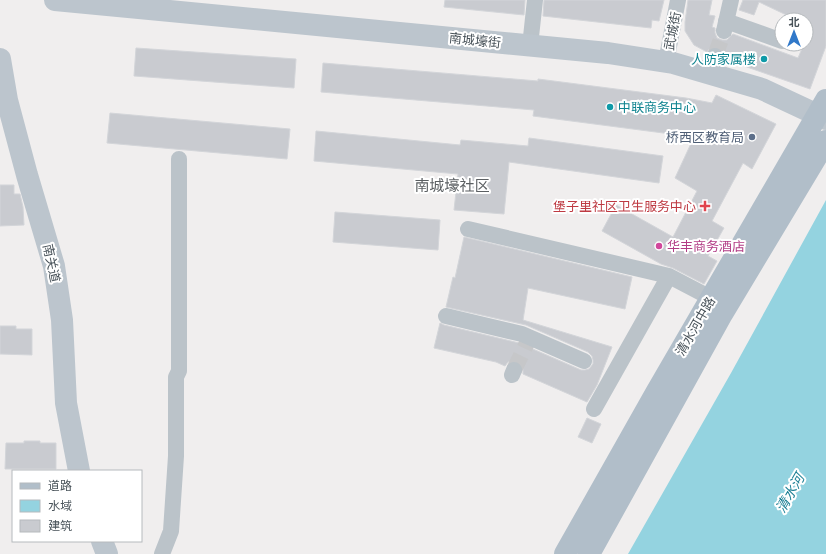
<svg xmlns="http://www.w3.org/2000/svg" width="826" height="554" font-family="'Archivo Narrow','Noto Sans SC',sans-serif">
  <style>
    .water { fill: #94d3e0 }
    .building { fill: #c9cbd0; stroke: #d3d5d9 }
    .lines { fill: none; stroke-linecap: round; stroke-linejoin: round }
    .street-tunnel { stroke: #c6c7c9; stroke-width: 16; stroke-dasharray: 16 8; stroke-linecap: butt }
    .street { stroke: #bbc3c9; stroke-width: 16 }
    .secondary { stroke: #bcc5cd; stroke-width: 22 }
    .primary { stroke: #b1bec9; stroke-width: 22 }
    .culture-dot { fill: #0f9aa8; stroke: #fff; stroke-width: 1.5 }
    .service-dot { fill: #5c6f8a; stroke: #fff; stroke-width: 1.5 }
    .health-dot { fill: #e0444e; stroke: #fff; stroke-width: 1.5 }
    .hotel-dot { fill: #d1479c; stroke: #fff; stroke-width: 1.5 }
    .labels { text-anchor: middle; stroke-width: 4; stroke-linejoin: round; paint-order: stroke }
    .street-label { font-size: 13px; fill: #485259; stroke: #fff }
    .culture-label { font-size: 13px; fill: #0d838f; stroke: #fff; text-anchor: end }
    .service-label { font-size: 13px; fill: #4e5e75; stroke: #fff; text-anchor: end }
    .health-label { font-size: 13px; fill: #be3a42; stroke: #fff; text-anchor: end }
    .hotel-label { font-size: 13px; fill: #b23c85; stroke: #fff; text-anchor: start }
    .water-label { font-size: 14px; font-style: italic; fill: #1e8196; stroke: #fff }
    .quarter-label { font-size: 15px; fill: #5b5f62; stroke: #fff }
  </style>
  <rect width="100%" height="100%" fill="#f0eeee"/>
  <!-- water -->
  <path class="water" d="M826,200V554H628L731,373Z"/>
  <!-- building -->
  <path class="building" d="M445,0H525L524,15L444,7Z
    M544,0H664L659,21L652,20L651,28L543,16Z
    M688,0H712L709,15L715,16L712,27L715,28V33L717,38L722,40H727L733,34L798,58L804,44H806V37L810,26L806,24V20H797L759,2L754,15L739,10L743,0H826V46L810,89L724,59V55L723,51L718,47H713L709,49L707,52L694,45L685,31V22Z
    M136,48L296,59L294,88L134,76Z
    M323,63L538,81V79L686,98L712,103L716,95L776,124L752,169L743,163L712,221L724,228L708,256L717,261L704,284L673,268L661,264L602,231L616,205L673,237L697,191L675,178L694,137L533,116L534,110L321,92Z
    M110,113L290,129L287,159L107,143Z
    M316,131L460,145L461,140L528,146L529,138L663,156L659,183L509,162L504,214L454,210L458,174L314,161Z
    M0,185H14V194H20L23,207L24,225L0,226Z
    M335,212L440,220L438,250L333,242Z
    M464,237L632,277L625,309L528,288L523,320L612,347L597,385L587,402L523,374V369L522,364L517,361H512L508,362L505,366L496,362L434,348L440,323L444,325L519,343L581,370H585L589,369L593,364V360L592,356L588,352L526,325L446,307L453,277L455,278Z
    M0,326H16V329H32V355L0,354Z
    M587,418L601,424L592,443L578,437Z
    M24,441H40V443H56V469H5L6,443H24Z"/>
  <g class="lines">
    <!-- street-tunnel -->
    <path class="street-tunnel" d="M715,56L724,31
      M514,370L527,343"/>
    <!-- street -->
    <path class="street" d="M726,21L782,41
      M724,31L731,0
      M530,46L535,0
      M666,62L678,0
      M708,73L715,56
      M468,229L669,276L711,298
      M446,316L522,334L584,361
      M512,375L514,370
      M594,409L669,276
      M162,554L171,531L176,456V377L179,371V159"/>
    <!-- secondary -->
    <path class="secondary" d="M55,0L608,53L673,63L762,89L826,119
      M0,59L7,100L27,175L54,266L62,320L66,403L79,471
      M102,541L107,554"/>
    <!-- primary -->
    <path class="primary" d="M565,554L656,393L826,100
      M589,554L722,314L826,141"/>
  </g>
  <!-- markers -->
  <g class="culture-dot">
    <circle cx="764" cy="59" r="4"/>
    <circle cx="610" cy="107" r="4"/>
  </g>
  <circle class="service-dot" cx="752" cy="137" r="4"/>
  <path class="health-dot" d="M703 200h4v4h4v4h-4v4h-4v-4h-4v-4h4z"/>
  <circle class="hotel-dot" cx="659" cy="246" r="4"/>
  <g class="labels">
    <!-- street labels -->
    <g class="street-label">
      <text transform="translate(672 31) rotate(-79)" y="5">武城街</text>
      <text transform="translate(475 40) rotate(6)" y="5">南城壕街</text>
      <text transform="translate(52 263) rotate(78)" y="5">南关道</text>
      <text transform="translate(695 326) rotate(-60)" y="5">清水河中路</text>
    </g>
    <!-- culture labels -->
    <g class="culture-label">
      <text x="756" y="64">人防家属楼</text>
      <text x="618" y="112" text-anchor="start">中联商务中心</text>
    </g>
    <!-- service labels -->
    <g class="service-label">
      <text x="744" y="142">桥西区教育局</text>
    </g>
    <!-- health labels -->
    <g class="health-label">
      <text x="696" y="211">堡子里社区卫生服务中心</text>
    </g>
    <!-- hotel labels -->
    <g class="hotel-label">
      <text x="667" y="251">华丰商务酒店</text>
    </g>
    <!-- water labels -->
    <g class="water-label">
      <text transform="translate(790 493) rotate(-60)" y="5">清水河</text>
    </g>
    <!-- quarter labels -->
    <g class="quarter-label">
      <text x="452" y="191">南城壕社区</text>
    </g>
  </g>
  <!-- legend -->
  <rect x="12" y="470" width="130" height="72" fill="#ffffff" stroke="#b6babd"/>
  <rect x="20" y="483" width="20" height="6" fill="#b1bec9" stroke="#b6babd"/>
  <text x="48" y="490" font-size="12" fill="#485259">道路</text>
  <rect x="20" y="500" width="20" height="12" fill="#94d3e0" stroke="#b6babd"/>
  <text x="48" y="510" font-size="12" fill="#485259">水域</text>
  <rect x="20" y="520" width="20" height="12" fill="#c9cbd0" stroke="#b6babd"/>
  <text x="48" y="530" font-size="12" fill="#485259">建筑</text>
  <!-- north arrow -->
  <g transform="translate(794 32)"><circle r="19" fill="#ffffff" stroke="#b6babd"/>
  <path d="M0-3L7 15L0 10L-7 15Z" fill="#3078c9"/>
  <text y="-6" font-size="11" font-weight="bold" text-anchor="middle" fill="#485259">北</text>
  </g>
</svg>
